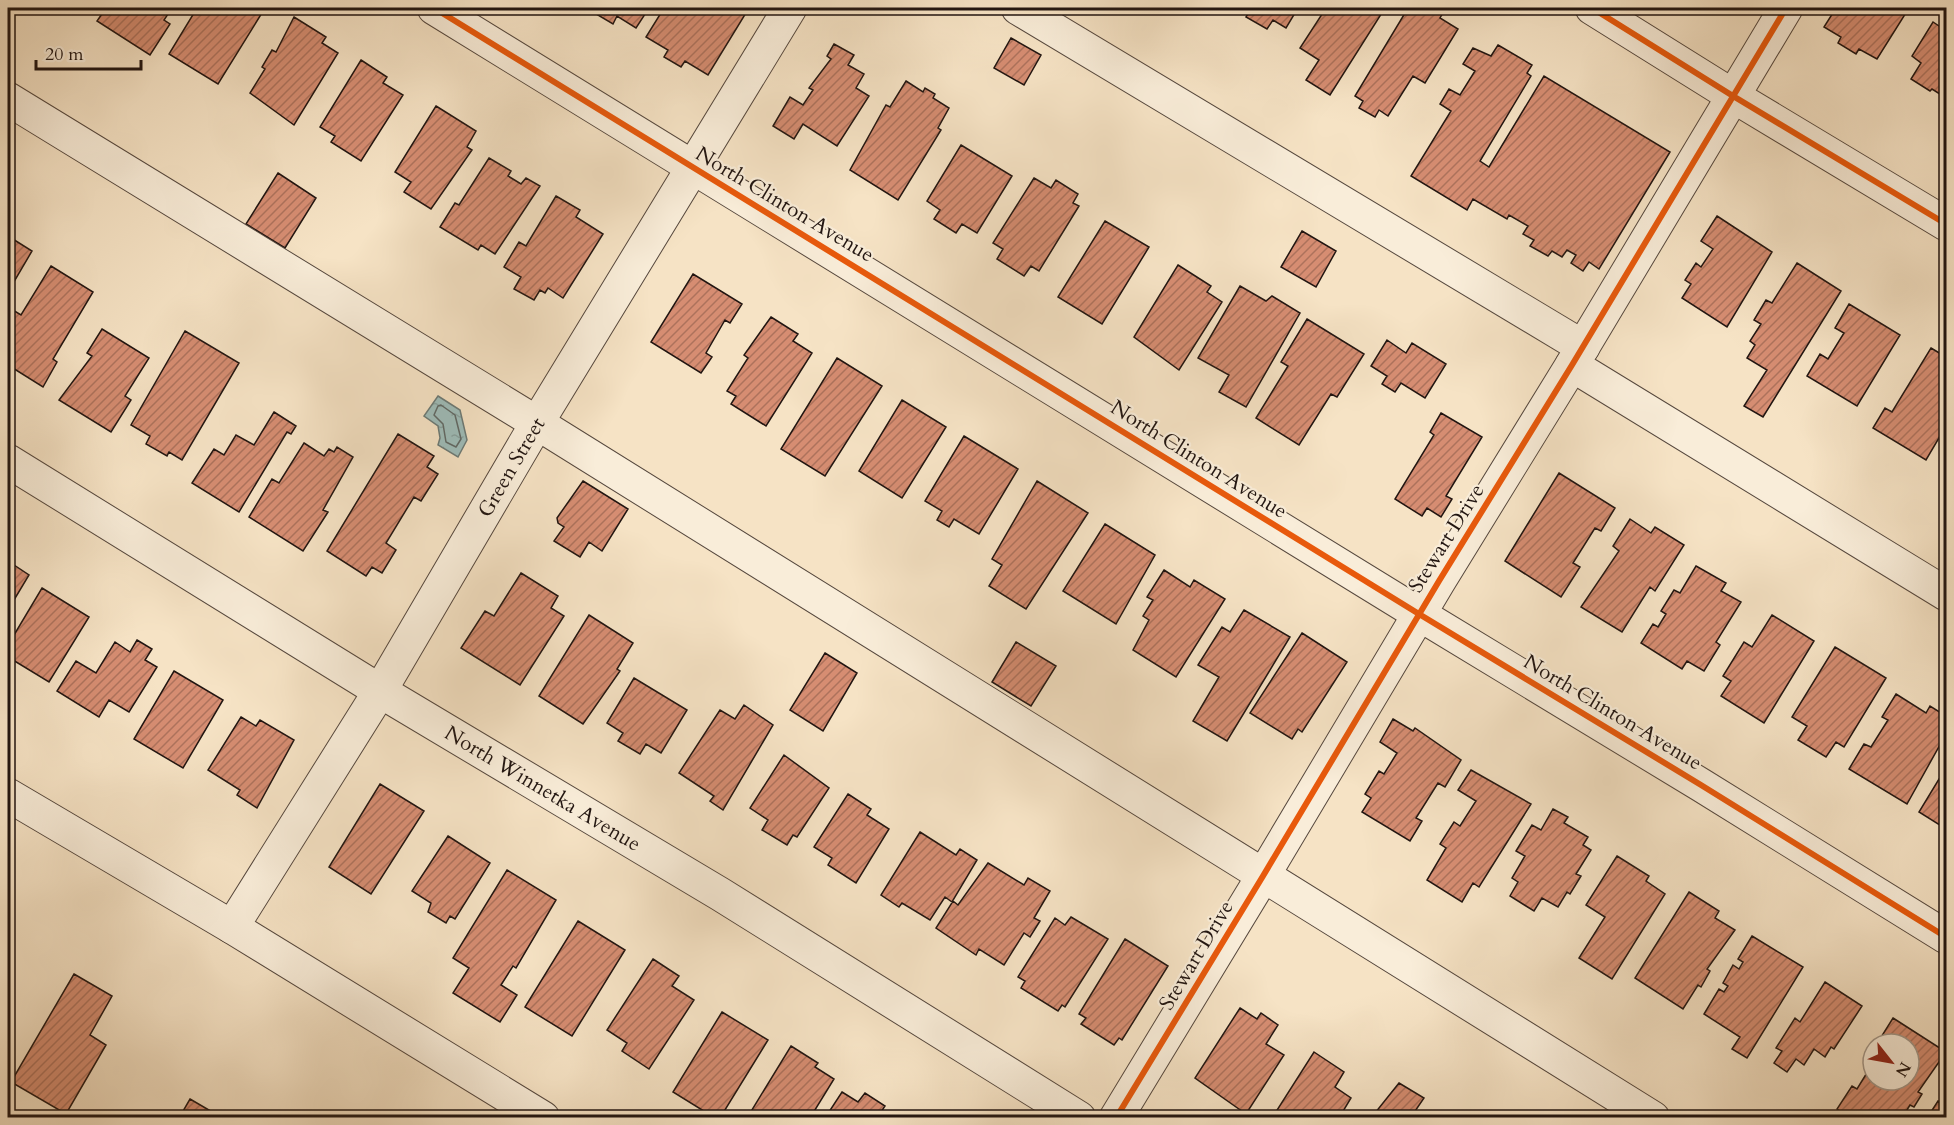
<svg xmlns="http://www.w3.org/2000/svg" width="1954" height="1125" font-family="Cardo,serif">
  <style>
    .water { fill: url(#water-ripples); stroke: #6c7a76; stroke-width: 1.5 }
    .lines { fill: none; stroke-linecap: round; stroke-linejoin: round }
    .shore { stroke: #606966; stroke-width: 1.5 }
    .building { fill: url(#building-hatch); stroke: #211511; stroke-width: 1.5 }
    .minor-casing { stroke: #56483e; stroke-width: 35 }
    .minor { stroke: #f9edd9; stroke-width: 33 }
    .cycleway-casing { stroke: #f9edd9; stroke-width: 10 }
    .cycleway { stroke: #e8590c; stroke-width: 6 }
    .labels { text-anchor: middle; stroke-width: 4.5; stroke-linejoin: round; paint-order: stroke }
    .street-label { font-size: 21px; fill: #211511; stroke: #f9edd9 }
  </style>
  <defs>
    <pattern id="water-ripples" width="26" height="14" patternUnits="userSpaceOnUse" patternTransform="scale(1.5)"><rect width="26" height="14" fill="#9ebdba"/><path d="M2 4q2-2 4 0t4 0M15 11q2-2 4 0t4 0" fill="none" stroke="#88a29f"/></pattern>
    <pattern id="building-hatch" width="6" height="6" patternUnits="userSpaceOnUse" patternTransform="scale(1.5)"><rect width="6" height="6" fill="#d68d72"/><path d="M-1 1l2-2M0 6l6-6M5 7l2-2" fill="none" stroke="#ad725c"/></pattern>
  </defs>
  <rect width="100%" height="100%" fill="#f6e3c5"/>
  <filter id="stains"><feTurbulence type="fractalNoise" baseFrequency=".00333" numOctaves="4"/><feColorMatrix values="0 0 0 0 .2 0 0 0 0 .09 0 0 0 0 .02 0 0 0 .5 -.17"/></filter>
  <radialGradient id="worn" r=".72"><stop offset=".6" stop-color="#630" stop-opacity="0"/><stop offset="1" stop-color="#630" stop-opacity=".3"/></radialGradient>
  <!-- water -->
  <path class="water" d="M438,396L460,410L467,440L458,457L438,445L440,438L438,426L424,416Z"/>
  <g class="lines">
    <!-- shore -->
    <path class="shore" d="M441,405L455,415L461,439L456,447L446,442L443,424L434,415L438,406Z"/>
  </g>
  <!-- building -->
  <path class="building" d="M106,8H172L164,20L170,24L150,55L97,21Z
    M197,8H265L218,84L169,54Z
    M586,8H649L636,28L617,16L613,24Z
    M664,8H749L708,75L685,61L681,67L664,57L668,50L646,37Z
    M1249,8H1298L1286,28L1273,20L1267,29L1246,17L1251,9Z
    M1326,8H1385L1330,95L1306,80L1319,60L1300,48Z
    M1408,8H1438L1444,11L1440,18L1458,29L1425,83L1413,76L1388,116L1379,110L1375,117L1359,108L1363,101L1355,96Z
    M1836,8H1909L1877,59L1859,49L1856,54L1838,43L1841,37L1824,27Z
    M294,17L326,37L322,43L338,53L294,125L250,93L265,69L262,67L272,50L276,52Z
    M1946,20V98L1932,89L1930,91L1911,79L1921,63L1912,56L1933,22L1942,28Z
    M1011,38L1041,55L1024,85L994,68Z
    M834,44L854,55L848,65L864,74L856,88L869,96L837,146L803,124L794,139L773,126L790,97L803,105L813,90L809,88L831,59L827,56Z
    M1498,45L1532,65L1527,73L1531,76L1480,161L1489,167L1544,76L1670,152L1599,269L1589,262L1583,271L1571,263L1576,255L1567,250L1562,257L1552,251L1548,256L1530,246L1534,240L1523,234L1528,226L1509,215L1507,219L1473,199L1467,210L1411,176L1451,111L1440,104L1449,89L1460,95L1475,71L1463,64L1473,48L1491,56Z
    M361,60L387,77L383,83L403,95L361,161L331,142L335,136L320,127Z
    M906,81L923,92L925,88L935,94L933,98L949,108L938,128L941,130L898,200L850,170L886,105L890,107Z
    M436,106L476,131L467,147L472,150L431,209L404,192L411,182L395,172Z
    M961,145L1012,176L977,233L962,224L956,233L934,219L940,210L927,201Z
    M489,158L511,171L508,176L521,184L526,178L540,186L495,254L481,245L478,250L440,227L455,203L459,205Z
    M278,173L316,198L285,248L246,224Z
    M1034,178L1051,188L1056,180L1078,194L1073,203L1079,206L1039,271L1031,266L1024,276L997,259L1003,249L993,243Z
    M556,196L580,210L576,217L603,234L563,298L548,288L545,293L540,290L534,300L514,289L521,277L504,267L519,242L526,246Z
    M1717,216L1772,252L1727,327L1682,298L1691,284L1685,280L1696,263L1701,267L1713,249L1701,241Z
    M1105,221L1149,247L1102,324L1058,297Z
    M1302,231L1336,251L1316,287L1281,267Z
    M8,236L32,251L8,292Z
    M1797,263L1841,291L1763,417L1744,406L1767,370L1747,358L1755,345L1750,341L1761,324L1754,320L1766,300L1772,303Z
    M1178,265L1211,286L1207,292L1222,302L1179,370L1134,337Z
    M51,266L93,292L53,359L57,362L43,387L8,365V319L13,310L21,315Z
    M693,274L742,304L730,323L725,320L706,353L712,357L701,373L651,342Z
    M1240,286L1266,301L1272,296L1300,313L1246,407L1219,392L1229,375L1198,358Z
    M1849,304L1900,335L1857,406L1807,376L1820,354L1828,359L1844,333L1835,328Z
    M771,317L798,334L793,341L812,353L766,426L731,404L736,396L727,391L748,358L744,355Z
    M1307,319L1364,354L1337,397L1331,394L1299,445L1256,418L1288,366L1281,362Z
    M102,329L149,358L125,396L131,400L111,432L59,400L92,356L87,353Z
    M185,331L239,363L182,460L169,452L167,456L146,444L150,436L131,425Z
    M1387,340L1406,353L1412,343L1446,364L1425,398L1401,383L1395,392L1382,384L1387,376L1371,366Z
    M1931,348L1946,357V426L1926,460L1873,428L1885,408L1892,412Z
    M837,358L882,386L825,476L781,449Z
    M902,400L946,427L902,498L859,471Z
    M274,412L296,426L291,434L287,432L239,512L192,483L214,449L224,455L236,435L254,445Z
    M1441,413L1482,437L1446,496L1452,499L1441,517L1427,508L1422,516L1395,499L1434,435L1430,432Z
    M398,434L434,456L427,467L438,474L421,501L414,497L386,543L396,550L382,573L372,567L366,576L327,551Z
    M964,436L1018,469L979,534L954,519L949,527L937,520L942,511L925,501Z
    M304,443L324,456L329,449L334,452L337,447L353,457L323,510L328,512L303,551L249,517L272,479L279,483Z
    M1559,473L1615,508L1601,531L1595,528L1573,563L1580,567L1561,597L1505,561Z
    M583,481L628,509L602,551L589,542L580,557L554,541L564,527L558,523L557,518Z
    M1037,481L1088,513L1026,609L989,586L1002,565L992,559Z
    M1630,519L1651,533L1655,527L1684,545L1655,591L1650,587L1622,632L1581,607L1619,551L1613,546Z
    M1105,524L1155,555L1116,624L1063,591Z
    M8,561L29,575L8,610Z
    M1696,566L1726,583L1721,591L1741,602L1716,642L1720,645L1704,671L1687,661L1682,669L1641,643L1653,624L1658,627L1666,614L1661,611L1674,590L1680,593Z
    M1164,570L1190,587L1194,580L1225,599L1176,677L1133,650L1149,620L1143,616L1153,600L1147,597Z
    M521,573L558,596L551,608L564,616L520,685L461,648L485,611L494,616Z
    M42,588L89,617L49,682L8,657V645Z
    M1244,610L1290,637L1227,741L1193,721L1219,677L1198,665L1222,627L1230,632Z
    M589,615L633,643L617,669L620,671L583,724L539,696Z
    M1772,615L1814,641L1764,723L1721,696L1731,681L1723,676L1744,642L1752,647Z
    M1302,633L1347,662L1302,732L1298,729L1292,739L1250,713Z
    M137,640L152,649L145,660L157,667L129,712L109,700L99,717L57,691L76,661L96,673L115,642L130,652Z
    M1016,642L1056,666L1031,706L992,682Z
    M1835,647L1886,678L1844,747L1836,742L1826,757L1798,740L1807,726L1792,717Z
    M825,653L857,673L823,731L790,710Z
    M174,671L223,700L183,768L134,739Z
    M634,678L687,710L661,753L646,744L640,754L618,741L623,733L607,723Z
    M1896,694L1926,713L1930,706L1946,716V734L1907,804L1849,769L1864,744L1871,747L1888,720L1882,717Z
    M744,705L773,725L723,810L710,801L714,796L679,773L720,710L735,719Z
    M241,717L256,726L260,720L294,740L257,808L237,795L240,790L208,770Z
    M1393,719L1413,731L1415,728L1461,760L1445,787L1438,783L1416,818L1422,821L1410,841L1362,812L1371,798L1365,794L1379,771L1384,774L1397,753L1380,742Z
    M784,755L829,788L797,837L793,835L787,845L762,830L768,820L750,808Z
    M1471,770L1531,804L1479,887L1473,883L1462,902L1427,880L1446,848L1440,844L1454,822L1460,826L1476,801L1458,790Z
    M1939,779L1946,783V829L1919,812Z
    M380,784L424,811L371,894L329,867Z
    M848,794L871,809L867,815L889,829L856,883L828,865L832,858L814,847Z
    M1553,809L1568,817L1564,823L1588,837L1583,845L1591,850L1576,874L1581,876L1570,894L1567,892L1558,907L1542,898L1534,911L1510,896L1518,882L1512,878L1525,856L1516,851L1532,825L1541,830Z
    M920,832L956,855L960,849L977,860L952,902L945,897L930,920L902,903L899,907L881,895Z
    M448,836L490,863L455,919L450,916L446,923L428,912L431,903L412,891Z
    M1617,856L1649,876L1646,881L1665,894L1612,979L1579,958L1605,917L1586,905Z
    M988,863L1024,885L1028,878L1050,891L1034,918L1040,921L1030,937L1024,933L1004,965L979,949L976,955L936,928L953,901L958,905Z
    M507,870L556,900L516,968L513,966L501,985L517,995L500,1022L453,993L469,968L453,958Z
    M1689,892L1719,911L1715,918L1735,930L1707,969L1710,971L1701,987L1698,985L1683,1009L1635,978Z
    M1071,917L1108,939L1065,1007L1062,1005L1058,1011L1021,988L1025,981L1018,977L1055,918L1065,925Z
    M578,921L625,950L572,1036L525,1007Z
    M1752,936L1803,967L1747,1058L1732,1049L1740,1037L1704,1014L1719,989L1724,992L1728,986L1723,983L1733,965L1739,969L1743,962L1738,959Z
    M1125,939L1168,966L1122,1040L1119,1038L1114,1045L1081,1024L1086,1018L1079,1014Z
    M653,959L679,976L672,986L694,1000L649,1069L622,1051L627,1043L607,1030Z
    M74,974L112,996L90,1035L106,1045L66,1114L11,1082Z
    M1825,982L1862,1006L1834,1049L1831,1047L1825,1057L1814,1049L1804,1065L1796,1059L1787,1072L1774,1063L1782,1051L1776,1048L1795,1018L1800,1022Z
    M1240,1008L1257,1019L1261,1013L1278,1025L1266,1044L1284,1055L1246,1114L1195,1078Z
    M722,1012L768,1040L720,1118H715L673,1092Z
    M1893,1018L1946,1052L1918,1092L1922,1094L1914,1107L1910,1105L1902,1118H1850L1837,1109L1852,1086L1857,1089L1873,1063V1080H1909V1044H1881L1878,1042Z
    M791,1046L818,1063L815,1067L834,1079L810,1118H747Z
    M1314,1052L1344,1072L1335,1087L1351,1098L1339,1118H1272Z
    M1399,1083L1424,1098L1413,1114L1418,1118H1371Z
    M842,1092L858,1102L865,1093L885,1106L879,1115L883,1118H825Z
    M190,1099L221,1117L179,1118Z
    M1938,1101L1944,1104L1946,1101V1118H1927Z"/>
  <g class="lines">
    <defs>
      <g id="minor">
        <path d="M434,8L1419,614L1701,785L1946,937"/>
        <path d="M1018,8L1583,347"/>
        <path d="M1592,8L1733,96L1946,224"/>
        <path d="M8,99L537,423L1653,1118"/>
        <path d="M1572,365L1946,594"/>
        <path id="s1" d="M8,461L380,691L720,894L1079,1118"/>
        <path d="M8,795L232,927L543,1118"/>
        <path id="s2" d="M232,927L380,691L537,423L790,8"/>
        <path d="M1116,1118L1263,876L1439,581L1572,365L1786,8"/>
      </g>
    </defs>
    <!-- minor casing -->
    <use href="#minor" class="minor-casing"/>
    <!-- minor -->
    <use href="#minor" class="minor"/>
    <defs>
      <path id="cycleway" d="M434,8L1419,614L1701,785L1946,937
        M1592,8L1733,96L1946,224
        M1116,1118L1263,876L1439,581L1572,365L1786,8"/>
    </defs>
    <!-- cycleway casing -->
    <use href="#cycleway" class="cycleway-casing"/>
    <!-- cycleway -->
    <use href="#cycleway" class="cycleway"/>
  </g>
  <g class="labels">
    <!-- street labels -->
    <g class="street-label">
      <text transform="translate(785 204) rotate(31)" y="7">North Clinton Avenue</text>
      <text transform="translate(1199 459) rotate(32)" y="7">North Clinton Avenue</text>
      <text dy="7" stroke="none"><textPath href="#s2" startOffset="538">Green Street</textPath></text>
      <text transform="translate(1446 538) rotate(-58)" y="7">Stewart Drive</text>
      <text transform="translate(1613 712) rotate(31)" y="7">North Clinton Avenue</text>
      <text dy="7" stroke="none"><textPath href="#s1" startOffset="627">North Winnetka Avenue</textPath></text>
      <text transform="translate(1196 955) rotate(-59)" y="7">Stewart Drive</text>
    </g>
  </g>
  <!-- margin -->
  <rect width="1954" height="1125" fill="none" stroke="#f6e3c5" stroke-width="30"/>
  <rect x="9" y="9" width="1936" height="1107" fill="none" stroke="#211511" stroke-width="3"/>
  <rect x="15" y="15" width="1924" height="1095" fill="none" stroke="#211511" stroke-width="1.5"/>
  <!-- north arrow -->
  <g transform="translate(1891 1062) rotate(121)"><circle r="28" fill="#f9edd9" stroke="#a39789" stroke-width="1.5"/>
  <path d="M0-4.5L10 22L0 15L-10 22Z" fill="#8f2418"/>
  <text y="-9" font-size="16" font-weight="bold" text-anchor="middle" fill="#211511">N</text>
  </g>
  <!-- scale -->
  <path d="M36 60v9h105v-9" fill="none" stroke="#211511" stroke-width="3"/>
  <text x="45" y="60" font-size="18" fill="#211511" stroke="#f9edd9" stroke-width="4.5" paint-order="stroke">20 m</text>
  <rect width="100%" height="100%" filter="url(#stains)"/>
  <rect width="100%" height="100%" fill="url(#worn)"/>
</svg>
